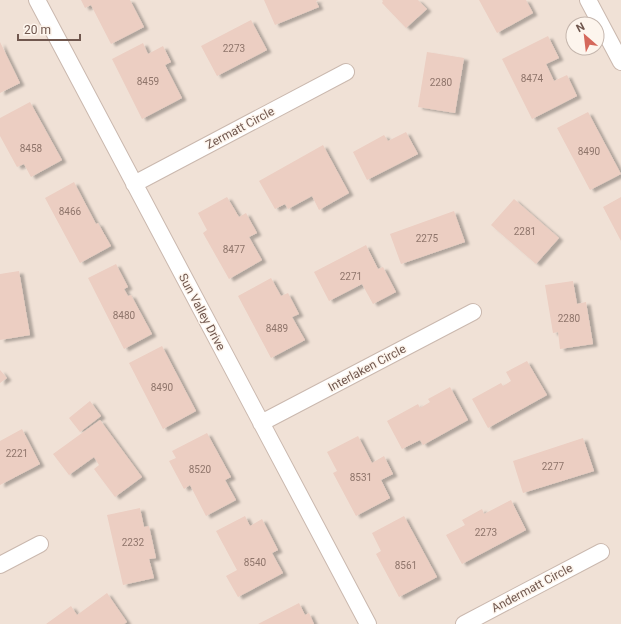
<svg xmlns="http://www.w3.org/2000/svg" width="621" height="624" font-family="Roboto,sans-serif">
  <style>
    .residential { fill: #f0e1d6; fill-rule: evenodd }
    .building { fill: #eccec2; filter: url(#shadow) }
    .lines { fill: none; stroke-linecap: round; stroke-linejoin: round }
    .street-casing { stroke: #cab8ae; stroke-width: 18 }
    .street { stroke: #fff; stroke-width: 16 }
    .labels { text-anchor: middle; stroke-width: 3; stroke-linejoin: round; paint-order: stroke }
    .number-label { font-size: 10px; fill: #8f756b }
    .street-label { font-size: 12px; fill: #70574e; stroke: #fdf5ed }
  </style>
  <defs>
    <filter id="shadow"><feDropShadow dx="4.5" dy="2.5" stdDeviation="1" flood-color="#0004"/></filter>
  </defs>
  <rect width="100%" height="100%" fill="#faf0e7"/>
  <!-- residential -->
  <path class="residential" d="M0,0H621V624H0ZM573,24H597V48H573Z"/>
  <!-- building -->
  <path class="building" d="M81,0H130L144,27L111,44L91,5L85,8Z
    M264,0H319L316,1L319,7L275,25Z
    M382,0H418L427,9L406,28L382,3L383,1Z
    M479,0H526L533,13L497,33Z
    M251,20L267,50L217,76L201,46Z
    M548,36L559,58L546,64L554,81L567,75L577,96L532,119L502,59Z
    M0,42L20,83L0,93Z
    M143,43L148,54L163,46L171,62L165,65L182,98L142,119L112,59Z
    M427,52L464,58L455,113L418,107Z
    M30,102L62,160L31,177L24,164L17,167L0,136V118Z
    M588,112L621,174L590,190L557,128Z
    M406,132L418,154L367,180L353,152L384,135L388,141Z
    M323,145L349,193L319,210L312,196L288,209L285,204L275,209L259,181Z
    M74,182L96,224L98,223L111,246L80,263L45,198Z
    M227,197L239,217L246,213L257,233L249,237L262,260L229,279L203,233L207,230L198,213Z
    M621,197V241L603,207Z
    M514,199L559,238L536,264L491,225Z
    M454,211L465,242L401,264L390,234Z
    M366,245L378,269L383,267L396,292L373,304L362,284L329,301L314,272Z
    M116,264L128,287L124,289L128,296L131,295L152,334L124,349L88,278Z
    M19,271L30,335L0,340V274Z
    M271,278L281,296L288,293L299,314L292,317L305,340L271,358L238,296Z
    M573,281L577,304L586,302L593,344L560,349L558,332L553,333L545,285Z
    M162,346L196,411L163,429L129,363Z
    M527,361L547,395L488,428L472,399L501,383L503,386L511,381L506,372Z
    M0,370L7,378L0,383Z
    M450,387L468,420L423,445L420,440L402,449L387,421L418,404L420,408L430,402L428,399Z
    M90,401L101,416L80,432L69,418Z
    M100,420L142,477L115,497L94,469L99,465L94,457L69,475L53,454Z
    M22,429L40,464L0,485V441Z
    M207,433L231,477L225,480L236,500L206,516L190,485L184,489L169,461L176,458L172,451Z
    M358,436L372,463L384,456L393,474L381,480L390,498L356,516L333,473L337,471L327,452Z
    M583,438L594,471L523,493L513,461Z
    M511,500L526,530L462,564L446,535L465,525L462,520L482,509L484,514Z
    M140,508L144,527L149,526L156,558L149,559L154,578L123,585L107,515Z
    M245,516L250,526L262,519L278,550L272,553L283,573L238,597L226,576L237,570L216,531Z
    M404,516L437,577L399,597L376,554L381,551L372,533Z
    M107,593L127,622L124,624H46L71,606L77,615Z
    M299,603L305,615L309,613L314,624H258Z"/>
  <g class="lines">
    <defs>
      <path id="street" d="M37,0L368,624
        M588,0L621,62
        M134,184L346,72
        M261,423L473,312
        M0,565L40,544
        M464,624L601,552"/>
    </defs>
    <!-- street casing -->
    <use href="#street" class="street-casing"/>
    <!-- street -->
    <use href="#street" class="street"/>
  </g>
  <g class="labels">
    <!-- number labels -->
    <g class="number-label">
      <text x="234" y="52">2273</text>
      <text x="532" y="82">8474</text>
      <text x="148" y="85">8459</text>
      <text x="441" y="86">2280</text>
      <text x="31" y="152">8458</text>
      <text x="589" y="155">8490</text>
      <text x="70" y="215">8466</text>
      <text x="525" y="235">2281</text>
      <text x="427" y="242">2275</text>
      <text x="234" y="253">8477</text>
      <text x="351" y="280">2271</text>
      <text x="124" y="319">8480</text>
      <text x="569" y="322">2280</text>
      <text x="277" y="332">8489</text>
      <text x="162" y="391">8490</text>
      <text x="17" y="457">2221</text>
      <text x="553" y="470">2277</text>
      <text x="200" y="473">8520</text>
      <text x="361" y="481">8531</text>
      <text x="486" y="536">2273</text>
      <text x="133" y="546">2232</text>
      <text x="255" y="566">8540</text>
      <text x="406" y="569">8561</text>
    </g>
    <!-- street labels -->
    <g class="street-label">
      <text transform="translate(240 128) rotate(-28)" y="4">Zermatt Circle</text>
      <text transform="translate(202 312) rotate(62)" y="4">Sun Valley Drive</text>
      <text transform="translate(367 368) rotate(-28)" y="4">Interlaken Circle</text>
      <text transform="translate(532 588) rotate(-28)" y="4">Andermatt Circle</text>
    </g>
  </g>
  <!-- north arrow -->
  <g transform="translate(585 36) rotate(332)"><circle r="19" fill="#fdf5ed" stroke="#c5b6ad"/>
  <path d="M0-3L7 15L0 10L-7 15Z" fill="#d5685b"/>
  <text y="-6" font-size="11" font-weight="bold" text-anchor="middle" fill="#70574e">N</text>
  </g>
  <!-- scale -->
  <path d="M18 34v6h62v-6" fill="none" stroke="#70574e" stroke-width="2"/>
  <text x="24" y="34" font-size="12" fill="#70574e" stroke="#fdf5ed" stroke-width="3" paint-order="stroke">20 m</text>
</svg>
